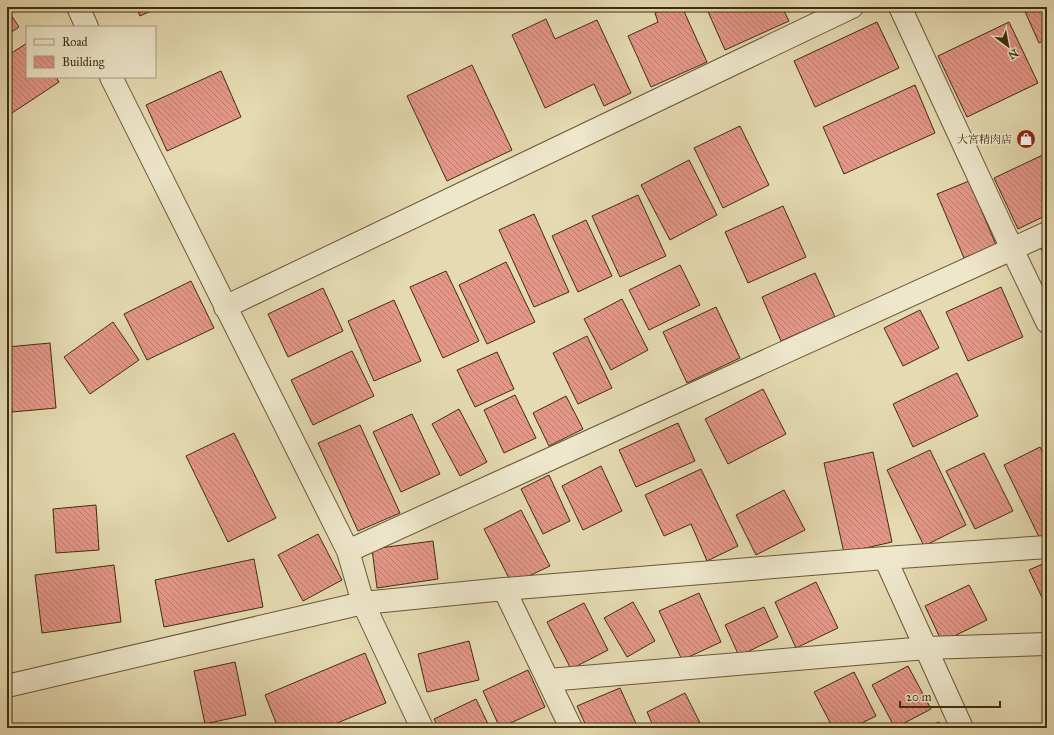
<svg xmlns="http://www.w3.org/2000/svg" width="1054" height="735" font-family="'IM FELL Great Primer','Noto Serif JP',serif">
  <style>
    .building { fill: url(#building-back-hatch); stroke: #412d0f }
    .lines { fill: none; stroke-linecap: round; stroke-linejoin: round }
    .minor-casing { stroke: #6a5838; stroke-width: 24 }
    .minor { stroke: #eee7cc; stroke-width: 22 }
    .labels { text-anchor: middle; stroke-width: 3; stroke-linejoin: round; paint-order: stroke }
    .poi-label { font-size: 11px; fill: #412d0f; stroke: #eee7cc; text-anchor: end }
  </style>
  <defs>
    <pattern id="building-back-hatch" width="6" height="6" patternUnits="userSpaceOnUse"><rect width="6" height="6" fill="#e49789"/><path d="M-1 5l2 2M0 0l6 6M5-1l2 2" fill="none" stroke="#ba7c6e"/></pattern>
  </defs>
  <rect width="100%" height="100%" fill="#e5dab1"/>
  <filter id="stains"><feTurbulence type="fractalNoise" baseFrequency=".005" numOctaves="4"/><feColorMatrix values="0 0 0 0 .2 0 0 0 0 .09 0 0 0 0 .02 0 0 0 .5 -.17"/></filter>
  <radialGradient id="worn" r=".72"><stop offset=".6" stop-color="#630" stop-opacity="0"/><stop offset="1" stop-color="#630" stop-opacity=".3"/></radialGradient>
  <!-- building -->
  <path class="building" d="M136,7H160L140,16Z
    M669,7H682L707,62L651,87L628,36L658,22L655,13Z
    M706,7H782L789,21L725,50Z
    M815,7H831L818,14Z
    M1023,7H1047V39L1039,43Z
    M7,9L19,27L7,35Z
    M546,19L555,39L597,20L631,93L604,106L594,84L545,108L512,35Z
    M877,22L899,68L815,107L794,61Z
    M1009,22L1038,83L967,117L938,56Z
    M27,43V77H56L59,82L12,113L7,106V56Z
    M472,65L512,150L447,181L407,96Z
    M221,71L241,117L167,151L146,105Z
    M915,85L935,133L844,174L823,127Z
    M740,126L769,185L723,208L694,148Z
    M1047,153V215L1018,229L994,178Z
    M689,160L717,215L670,240L641,185Z
    M969,181L996,245L964,258L937,194Z
    M638,195L666,256L620,277L592,216Z
    M783,206L806,257L748,283L725,232Z
    M534,214L569,292L534,307L499,230Z
    M586,220L612,276L578,292L552,236Z
    M1047,243V261L1040,247Z
    M506,262L535,322L487,344L459,285Z
    M680,265L700,305L649,330L629,290Z
    M446,271L479,341L443,358L410,287Z
    M815,273L835,317L781,341L762,297Z
    M191,281L214,328L147,360L124,314Z
    M1001,287L1023,337L968,361L946,312Z
    M323,288L343,331L288,357L268,314Z
    M622,299L648,350L611,370L584,319Z
    M394,300L421,361L374,381L348,321Z
    M716,307L740,358L687,383L663,332Z
    M920,310L939,348L903,366L884,328Z
    M113,322L139,360L90,394L64,357Z
    M587,336L612,388L578,404L553,353Z
    M50,343L56,408L12,412L7,347Z
    M352,351L374,396L313,425L291,380Z
    M497,352L514,389L475,407L457,370Z
    M957,373L978,416L913,447L893,404Z
    M763,389L786,434L728,464L705,419Z
    M515,395L536,438L504,453L484,410Z
    M566,396L583,429L549,446L533,413Z
    M459,409L487,462L460,476L432,424Z
    M412,414L440,474L401,492L373,432Z
    M678,423L695,461L636,487L619,450Z
    M360,425L400,513L358,531L318,443Z
    M234,433L276,518L228,542L186,456Z
    M1040,447L1047,462V533L1039,537L1004,465Z
    M930,450L966,525L924,546L887,470Z
    M873,452L892,542L844,553L824,463Z
    M984,453L1013,511L975,529L946,471Z
    M601,466L622,511L583,530L562,486Z
    M701,469L738,546L707,561L691,524L664,536L645,495Z
    M549,475L570,521L543,534L521,489Z
    M784,490L805,530L756,555L736,515Z
    M96,505L99,550L56,553L53,509Z
    M521,510L550,566L512,584L484,529Z
    M318,534L342,580L303,601L278,555Z
    M433,541L438,579L377,588L372,549Z
    M254,559L263,607L164,627L155,580Z
    M1047,562V608L1029,570Z
    M114,565L121,622L42,633L35,575Z
    M816,582L838,628L796,648L775,602Z
    M969,585L987,620L942,642L925,606Z
    M699,593L721,642L682,660L659,611Z
    M633,602L655,641L627,657L604,618Z
    M584,603L608,650L571,669L547,622Z
    M764,607L778,637L739,656L725,625Z
    M469,641L479,680L427,692L418,654Z
    M365,653L386,703L325,728H278L265,695Z
    M235,662L246,715L205,724L194,671Z
    M908,666L931,709L895,728L872,685Z
    M528,670L545,707L500,728L483,691Z
    M854,672L876,716L852,728H833L814,692Z
    M620,688L638,728H587L577,706Z
    M685,693L700,723L690,728H654L647,712Z
    M476,699L490,728H439L434,719Z
    M939,722L942,728H926Z
    M548,723L550,728H537Z"/>
  <g class="lines">
    <defs>
      <path id="minor" d="M78,7L87,27
        M900,7L1012,249L1047,322
        M111,77L348,551L363,603L422,728
        M225,307L852,7
        M348,551L1047,233
        M885,558L962,728
        M504,589L571,728
        M548,680L926,648L1047,644
        M7,686L363,603L504,589L885,558L1047,547"/>
    </defs>
    <!-- minor casing -->
    <use href="#minor" class="minor-casing"/>
    <!-- minor -->
    <use href="#minor" class="minor"/>
  </g>
  <!-- icons -->
  <defs>
    <symbol id="shop-disc" viewBox="-11 -11 22 22"><circle r="9.5" fill="#8f2418" stroke="#eee7cc"/><path d="M-5-2.5h2.3a2.7 3.5 0 0 1 5.4 0H5L5.5 6h-11ZM-1.5-2.5h3a1.5 2.3 0 0 0-3 0Z" fill="#fff"/></symbol>
  </defs>
  <g fill-rule="evenodd">
    <use href="#shop-disc" x="1015" y="128" width="22" height="22"/>
  </g>
  <g class="labels">
    <!-- poi labels -->
    <g class="poi-label">
      <text x="1012" y="143">大宮精肉店</text>
    </g>
  </g>
  <!-- margin -->
  <rect width="1054" height="735" fill="none" stroke="#e5dab1" stroke-width="24"/>
  <rect x="8" y="8" width="1038" height="719" fill="none" stroke="#412d0f" stroke-width="2"/>
  <rect x="12" y="12" width="1030" height="711" fill="none" stroke="#412d0f"/>
  <!-- legend -->
  <rect x="26" y="26" width="130" height="52" fill="#eee7cc" stroke="#a99d80"/>
  <rect x="34" y="39" width="20" height="6" fill="#eee7cc" stroke="#a99d80"/>
  <text x="62" y="46" font-size="12" fill="#412d0f">Road</text>
  <rect x="34" y="56" width="20" height="12" fill="url(#building-back-hatch)" stroke="#a99d80"/>
  <text x="62" y="66" font-size="12" fill="#412d0f">Building</text>
  <!-- north arrow -->
  <g transform="translate(1008 46) rotate(148)" stroke="#eee7cc" stroke-width="3" paint-order="stroke">
  <path d="M0-3L7 15L0 10L-7 15Z" fill="#412d0f"/>
  <text y="-6" font-size="11" font-weight="bold" text-anchor="middle" fill="#412d0f">N</text>
  </g>
  <!-- scale -->
  <path d="M900 701v6h100v-6" fill="none" stroke="#412d0f" stroke-width="2"/>
  <text x="906" y="701" font-size="12" fill="#412d0f" stroke="#eee7cc" stroke-width="3" paint-order="stroke">20 m</text>
  <rect width="100%" height="100%" filter="url(#stains)"/>
  <rect width="100%" height="100%" fill="url(#worn)"/>
</svg>
